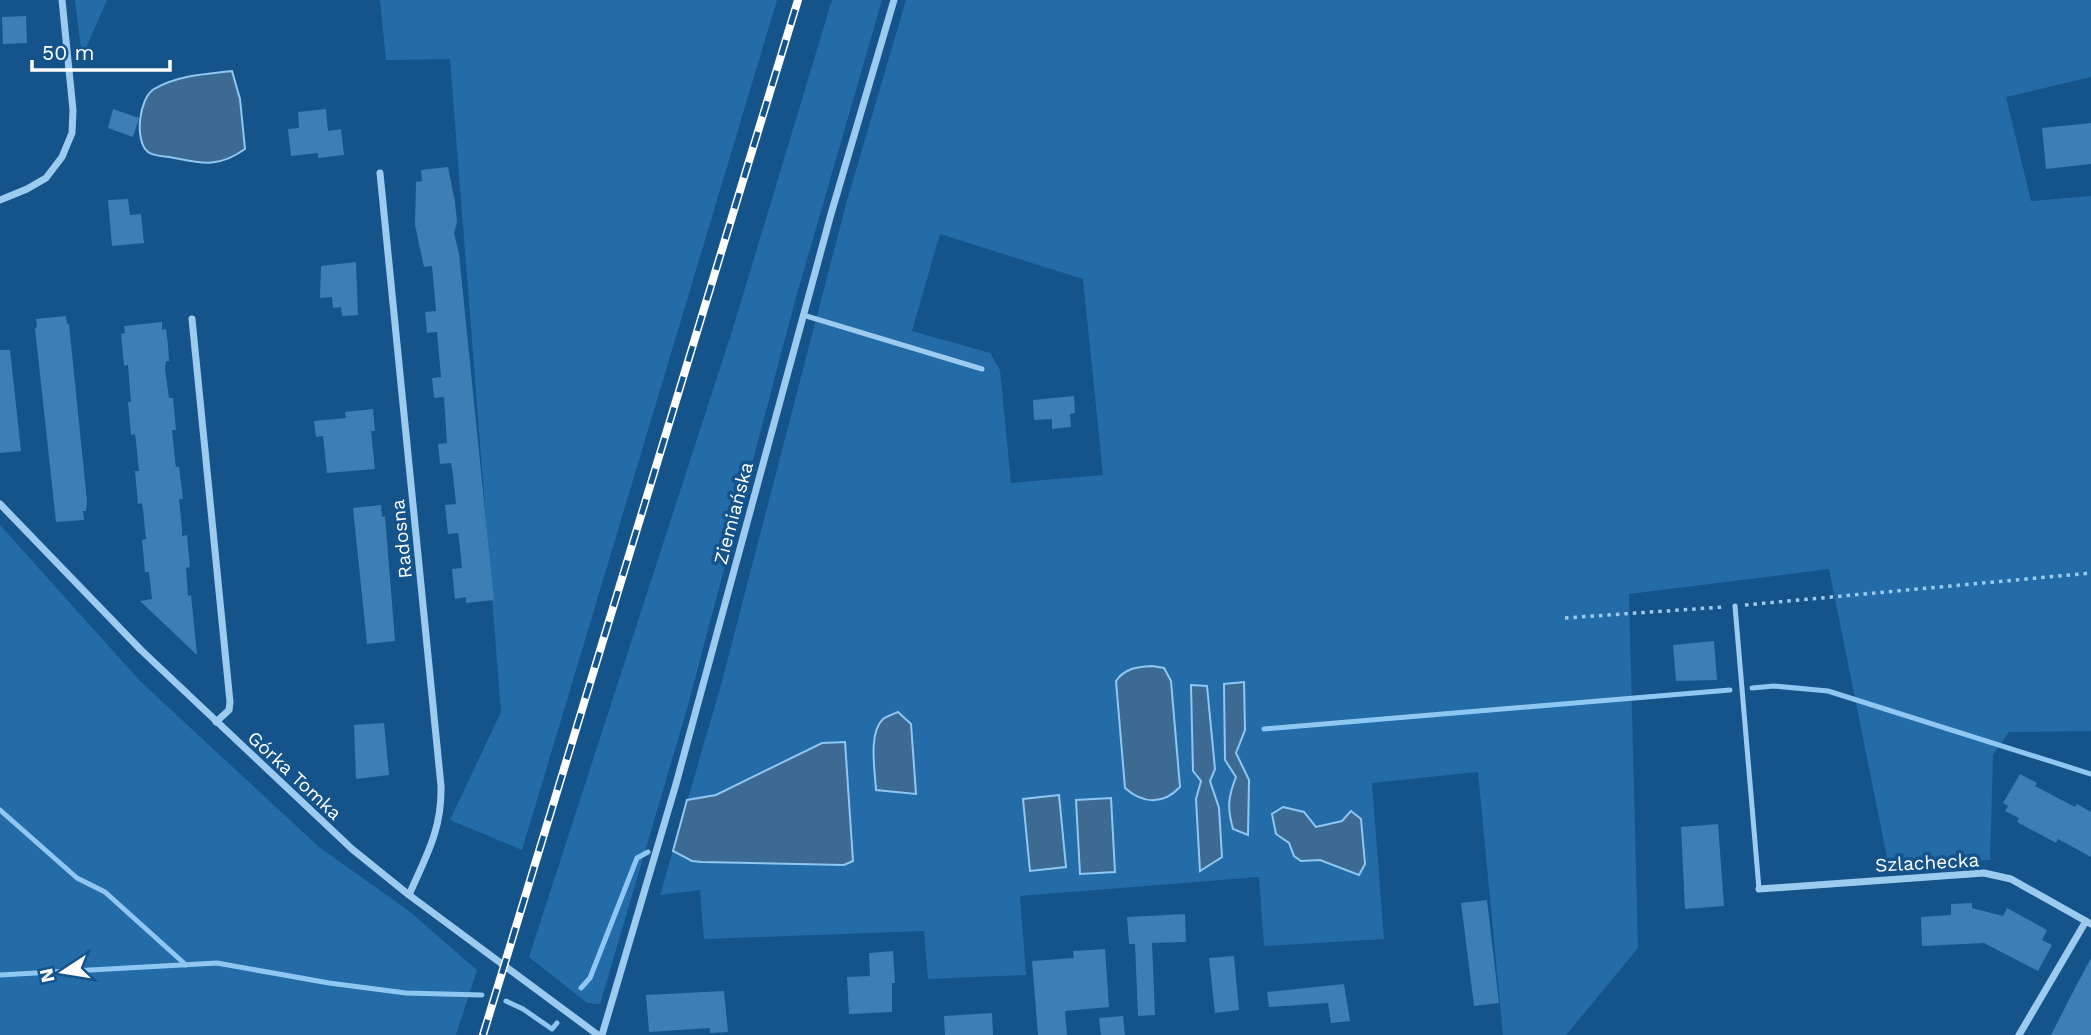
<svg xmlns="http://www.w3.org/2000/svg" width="2091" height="1035" font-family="'Work Sans',sans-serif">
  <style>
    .green { fill: #246ca7; fill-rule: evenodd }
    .water { fill: #3c6a92; stroke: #8fc7f2; stroke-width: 2 }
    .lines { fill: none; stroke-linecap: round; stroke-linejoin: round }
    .stream { stroke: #8fc7f2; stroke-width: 5 }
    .building { fill: #3d7eb4 }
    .path { stroke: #9dcaef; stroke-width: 3.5; stroke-dasharray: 3.5 5; stroke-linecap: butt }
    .service { stroke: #9dcaef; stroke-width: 5 }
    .minor { stroke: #9dcaef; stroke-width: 7 }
    .rail-casing { stroke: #fff; stroke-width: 8 }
    .rail { stroke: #15538b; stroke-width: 5; stroke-dasharray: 16; stroke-linecap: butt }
    .labels { text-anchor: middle; stroke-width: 7; stroke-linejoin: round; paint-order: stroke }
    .street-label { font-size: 19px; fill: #fff; stroke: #15538b }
  </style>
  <rect width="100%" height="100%" fill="#15538b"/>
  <!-- green -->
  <path class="green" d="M75,0H107L82,57Z
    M380,0H777L522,850L450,820L501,712L450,59L386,60Z
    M832,0H882L795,301L687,709L600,1004L587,1003L529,957L733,328Z
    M906,0H2091V77L2006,97L2031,201L2091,196V731L2009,732L1993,755L1990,860L1889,867L1829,569L1629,594L1638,948L1566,1035H1503L1478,772L1372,783L1384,939L1264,946L1259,877L1020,896L1026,975L928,979L924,931L704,939L700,890L660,895L721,685L846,204ZM940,234L1083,279L1103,475L1011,483L1000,370L990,353L912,331Z
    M0,525L140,681L319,847L409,911L477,970L456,1035H0Z"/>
  <!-- water -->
  <path class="water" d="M232,71L240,99L245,149C217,169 201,163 169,157C163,156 153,156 148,152C134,141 139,98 154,89C178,75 206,74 232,71Z
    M1152,666L1164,668L1171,681L1180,787C1163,805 1143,804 1125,788L1116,681C1125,668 1137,667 1152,666Z
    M1244,682L1245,730L1236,753L1249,780L1248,835L1233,829C1227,808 1228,797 1236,777L1225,760L1224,684Z
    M1191,685L1207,686L1215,769L1210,781L1219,808L1222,857L1200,871L1196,799L1201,781L1193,771Z
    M898,712L911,724L916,794L876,790C875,771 868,733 883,719C887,716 893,714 898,712Z
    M845,742L853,861L844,865L702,862L692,861L673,851L687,800L716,795L822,743Z
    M1059,795L1066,867L1030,871L1023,799Z
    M1111,798L1115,872L1080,874L1076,800Z
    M1283,807L1304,812L1316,827L1342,821L1351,811L1361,819L1365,864L1359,875L1320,860L1301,861L1294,856L1289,843L1276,834L1272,814Z"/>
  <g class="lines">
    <!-- stream -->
    <path class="stream" d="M1752,688L1774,686L1828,691L2091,774
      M1264,729L1730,690
      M0,810L77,878L105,892L186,965
      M0,975L217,963L329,983L406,993L482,995
      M581,988L590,978L637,858L648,852
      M506,1001L523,1009L552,1029L557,1023"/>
  </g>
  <!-- building -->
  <path class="building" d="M26,16L27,43L3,44L2,17Z
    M113,109L139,118L133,137L108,128Z
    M326,109L328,131L341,129L344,155L318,158V153L291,156L288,129L299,128L298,112Z
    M2091,123V164L2046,169L2042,128Z
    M448,167L455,202L457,222L454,233L459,254L494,600L466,603V597L455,599L452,569L462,568L459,539L458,533L448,534L445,505L456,504L453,475L451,463L440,464L438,444L447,443L444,397L434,398L432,378L441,377L437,332L427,333L425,312L436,311L432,266L424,267L415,225L416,182L422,181L421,170Z
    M128,199L130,215L141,214L144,243L112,246L108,200Z
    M356,262L358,315L342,316L341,307L333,308L332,297L320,298L321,266Z
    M66,316L67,324H69L87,501L86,511H83L84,520L56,522L35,328L37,327L36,319Z
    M162,322V330L166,329L168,345L169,361H166L165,369L169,398H173L176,430H172L175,460L176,467L179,466L183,499H179L182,529V536L187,535L190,567L186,568L188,596L191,595L197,655L140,601L152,599L149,572H145L142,540L146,539L143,510L142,503L138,504L135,471H139L136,441L135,434L131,435L128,402H131L128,365L124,366L121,334L125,333L124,326Z
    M0,350H10L21,451L0,453Z
    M1074,396L1075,413L1070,414L1071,427L1052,429V419L1034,420L1033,400Z
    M373,409L375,431H371L375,469L327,473L323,436L316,437L314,421L346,418L345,412Z
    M381,505L382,517L385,516L395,641L367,644L353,508Z
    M1714,641L1717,680L1676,681L1673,645Z
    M384,723L389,775L356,779L354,725Z
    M2020,774L2037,783L2035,786L2075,807L2077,804L2091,812V857L2058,839L2056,843L2017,822L2019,818L2005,811L2008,806L2003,803Z
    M1718,824L1724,906L1685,909L1681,827Z
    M1487,900L1499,1003L1474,1006L1461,903Z
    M1972,903V908L2003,916L2007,908L2047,930L2042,940L2052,945L2038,971L1984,943L1922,946L1921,917L1951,915V904Z
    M1185,914L1186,942L1152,943L1155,1015L1138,1016L1135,944H1129L1127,917Z
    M1105,949L1109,1007L1065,1011L1067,1035H1038L1032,961L1074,958L1073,951Z
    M893,951L895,983H892V1012L849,1014L847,977L870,976L869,953Z
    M1234,956L1239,1010L1215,1013L1209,958Z
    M2091,958V1035H2051L2075,988Z
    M1344,984L1350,1021L1331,1023L1328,1003L1269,1007L1267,992Z
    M724,991L728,1032L710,1033V1028L649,1032L646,995Z
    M992,1013L993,1035H945L944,1016Z
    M1123,1016L1125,1035H1101L1099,1018Z"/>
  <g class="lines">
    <!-- path -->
    <path class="path" d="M1745,605L2091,573
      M1565,618L1723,607"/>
    <!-- service -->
    <path class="service" d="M803,315L982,369
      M1735,606L1759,889"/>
    <!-- minor -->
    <path class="minor" d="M380,173L441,786C442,830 426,856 409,895
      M0,200L27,189L46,178L62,157L72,133L73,110L62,0
      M192,319L230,702L229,710L216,722
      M0,504L141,650L352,849L409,895L598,1035
      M1759,889L1984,873L2011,879L2091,924
      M602,1035L676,784L831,214L894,0
      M2019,1035L2086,921"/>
    <defs>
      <path id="rail" d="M483,1035L798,0"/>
    </defs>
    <!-- rail casing -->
    <use href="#rail" class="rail-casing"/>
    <!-- rail -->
    <use href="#rail" class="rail"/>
  </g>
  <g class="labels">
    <!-- street labels -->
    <g class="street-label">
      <text transform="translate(733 513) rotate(-75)" y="7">Ziemiańska</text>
      <text transform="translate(401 539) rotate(-96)" y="7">Radosna</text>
      <text transform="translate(295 775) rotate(43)" y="7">Górka Tomka</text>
      <text transform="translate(1927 862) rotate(-3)" y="7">Szlachecka</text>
    </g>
  </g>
  <!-- north arrow -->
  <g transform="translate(63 972) rotate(258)" stroke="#15538b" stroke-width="5" paint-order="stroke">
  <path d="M0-5L12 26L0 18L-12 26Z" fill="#ffffff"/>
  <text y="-10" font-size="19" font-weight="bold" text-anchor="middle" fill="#ffffff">N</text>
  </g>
  <!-- scale -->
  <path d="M32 60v10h138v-10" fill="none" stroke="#ffffff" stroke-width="3.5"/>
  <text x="42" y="60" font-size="21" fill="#ffffff" stroke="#15538b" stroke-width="5" paint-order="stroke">50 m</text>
</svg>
